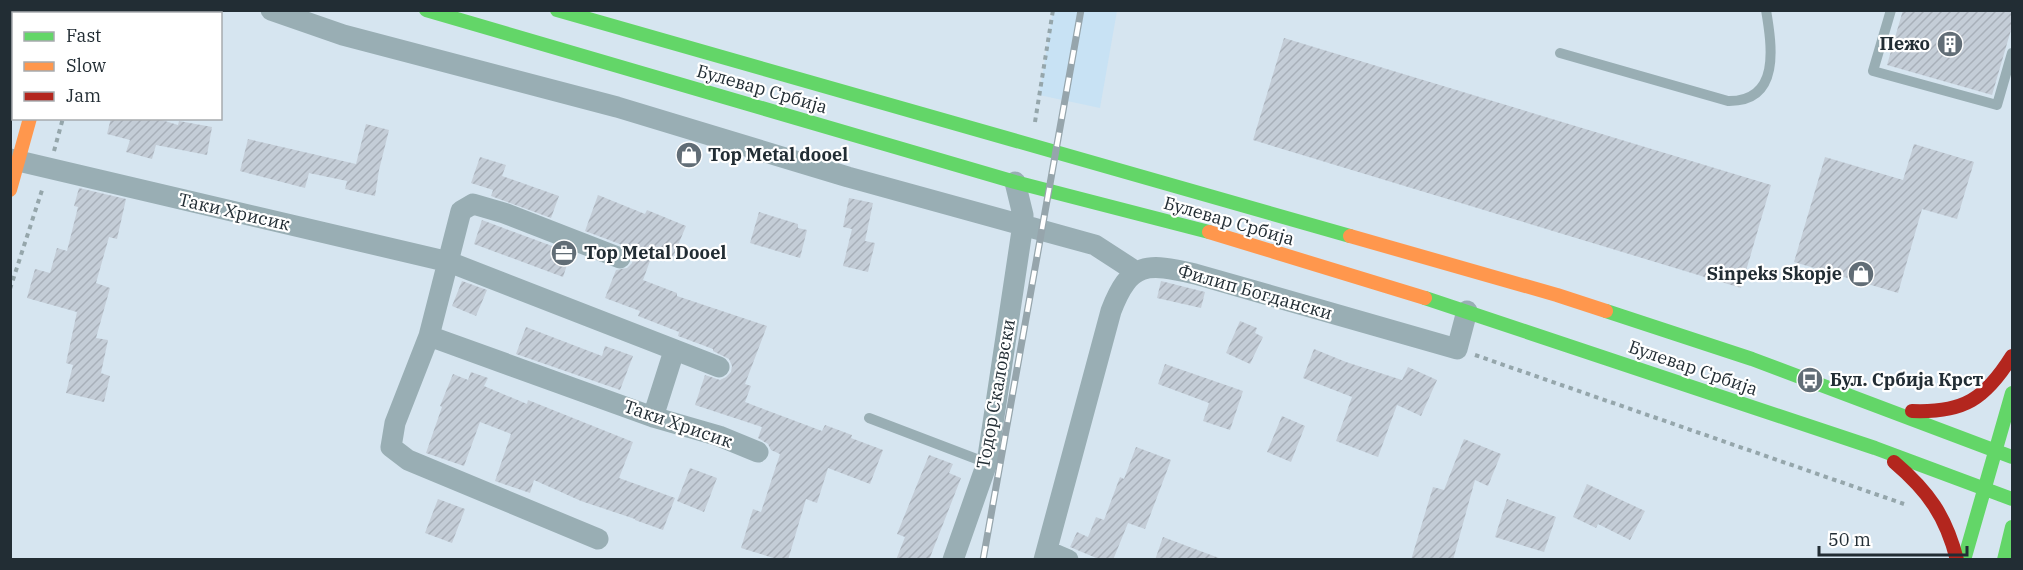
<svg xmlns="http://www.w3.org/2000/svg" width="2023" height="570" font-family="'IBM Plex Serif',serif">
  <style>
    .built { fill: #c8e2f4 }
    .building { fill: url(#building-hatch) }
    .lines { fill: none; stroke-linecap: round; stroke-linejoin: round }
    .path { stroke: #95a6ab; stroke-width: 4; stroke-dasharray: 4.5 4.5; stroke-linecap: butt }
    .lane { stroke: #99aeb4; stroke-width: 10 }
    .street { stroke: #99aeb4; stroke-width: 21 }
    .fast { stroke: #63d668; stroke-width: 14 }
    .slow { stroke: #ff974d; stroke-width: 14 }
    .jam { stroke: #b3261e; stroke-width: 14 }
    .rail-casing { stroke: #96a5ac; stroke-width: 7 }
    .rail { stroke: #fff; stroke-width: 4.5; stroke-dasharray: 14; stroke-linecap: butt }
    .labels { text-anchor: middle; stroke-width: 4.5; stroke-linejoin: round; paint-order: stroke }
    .poi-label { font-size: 18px; font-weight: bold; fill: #222d34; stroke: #fff; text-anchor: start }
    .street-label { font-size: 18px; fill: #222d34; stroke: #fff }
  </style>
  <defs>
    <pattern id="building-hatch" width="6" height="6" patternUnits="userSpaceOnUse" patternTransform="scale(1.5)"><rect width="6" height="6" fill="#c4cdd7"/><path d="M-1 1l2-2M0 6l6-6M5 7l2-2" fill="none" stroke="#a8b0b9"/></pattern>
  </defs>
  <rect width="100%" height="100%" fill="#d6e5f0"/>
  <!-- built -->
  <path class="built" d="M1053,11H1117L1100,108L1039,95Z"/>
  <!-- building -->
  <path class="building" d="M1903,10H2013V23L1992,95L1887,65Z
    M1284,38L1771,185L1741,288L1253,140Z
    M111,118H155L178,125L179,121L212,127L207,155L156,145L152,159L126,152L130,140L107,134Z
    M366,124L389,130L379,170L375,196L345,189L347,181L309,173L305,188L240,171L248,139L356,164Z
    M1914,144L1974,162L1957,219L1922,209L1898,293L1794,262L1825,157L1903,180Z
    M480,157L506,165L502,176L559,196L551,218L491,196L493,190L471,183Z
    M79,188L126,199L117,239L109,237L96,283L110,288L96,338L108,340L101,373L110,376L104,402L66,393L73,365L66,363L77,312L27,298L35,269L50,273L57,248L67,251L78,207L74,206Z
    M598,195L645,214L647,210L686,226L673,257L654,250L643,280L677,293V296L767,326L745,384L751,386L745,402L822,431L825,425L852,435L851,438L883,450L870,484L828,468L817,503L806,499L788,560H780L741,548L753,509L761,512L780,454L771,450L768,444L758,438L762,427L695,405L705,375L720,380L726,377L731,372L732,366L729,359L713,351V349L678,336L679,332L638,316L640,311L605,298L616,270L627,268L632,263L633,257L630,251L625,246L585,231Z
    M849,198L873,203L865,241L875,243L868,272L843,266L852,229L843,227Z
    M759,212L798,224V228L807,230L800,258L750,243Z
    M482,220L571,253L563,277L474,244Z
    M462,281L487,290L476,316L452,306Z
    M1161,281L1205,292L1201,308L1157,298Z
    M1240,321L1257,328L1255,333L1263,337L1250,364L1226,353Z
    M526,327L602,356L605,346L633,356L620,390L516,354Z
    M1314,349L1346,362L1402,380L1408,367L1437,380L1421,416L1397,405L1378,457L1336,441L1352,397L1303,378Z
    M1165,364L1243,391L1230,430L1203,421L1209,403L1158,384Z
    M471,372L488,378L484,386L527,404L528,400L633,442L619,478L675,498L663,530L635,520V519L581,501L534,480L530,493L495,481L511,434L480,422L464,466L426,453L442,407L440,406L453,374L468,380Z
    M1282,416L1305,426L1291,462L1267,452Z
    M1464,439L1501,454L1488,486L1475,480L1453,560H1411L1433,487L1444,490Z
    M1136,447L1171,460L1145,529L1128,523L1113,560H1101L1070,547L1077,532L1088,537L1096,517L1104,520L1120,477L1124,479Z
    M929,455L953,464L949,473L961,478L929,560H896L905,537L897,534Z
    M690,468L717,478L704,512L677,501Z
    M1587,484L1645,511L1630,540L1598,524L1596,528L1573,517Z
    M438,499L465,509L452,543L425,533Z
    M1507,499L1556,517L1544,552L1495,537Z
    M1163,537L1219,558V560H1155Z"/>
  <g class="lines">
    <!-- path -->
    <path class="path" d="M100,14L101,10
      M1035,122L1053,10
      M54,151L63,118
      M10,289L43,187
      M1475,355L1904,504"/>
    <!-- lane -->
    <path class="lane" d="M1891,10L1873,71L1997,105L2012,53
      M1560,53L1728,101C1781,102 1772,46 1766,10
      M869,418L987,463"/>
    <!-- street -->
    <path class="street" d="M271,10L343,35L617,107L848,177L1095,245L1135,271
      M10,75L14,76
      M10,159L449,262L719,367
      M429,336L653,417L719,436L758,452
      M653,417L674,351
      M598,539L408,460L391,447L395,423L429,336L461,211L473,204L504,213L620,258
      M1047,551L1068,560
      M953,560L987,463L1023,224V215L1015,182
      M1044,560L1111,311C1130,261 1147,263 1195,274L1457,349L1467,311"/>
    <!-- fast -->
    <path class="fast" d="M426,10L1015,182L1209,232
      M557,10L1350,236
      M63,14L66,10
      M1425,298L1875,448L2012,499
      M1606,311L1752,359L2012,457
      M1964,560L2012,393
      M2004,560L2012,527"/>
    <!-- slow -->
    <path class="slow" d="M10,190L30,118
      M1209,232L1425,298
      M1350,236L1557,295L1606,311"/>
    <!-- jam -->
    <path class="jam" d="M1912,411C1964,413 1985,399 2012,356
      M1894,462C1928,491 1946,516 1957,560"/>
    <defs>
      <path id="rail" d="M983,560L1081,10"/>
    </defs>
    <!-- rail casing -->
    <use href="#rail" class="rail-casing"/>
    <!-- rail -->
    <use href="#rail" class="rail"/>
  </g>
  <!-- icons -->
  <defs>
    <symbol id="building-disc" viewBox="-11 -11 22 22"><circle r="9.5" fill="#616d76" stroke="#fff"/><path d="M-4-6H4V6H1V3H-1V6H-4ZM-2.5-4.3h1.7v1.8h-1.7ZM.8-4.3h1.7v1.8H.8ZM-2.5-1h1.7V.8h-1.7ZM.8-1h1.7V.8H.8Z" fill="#fff"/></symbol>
    <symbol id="shop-disc" viewBox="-11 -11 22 22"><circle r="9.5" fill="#616d76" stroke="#fff"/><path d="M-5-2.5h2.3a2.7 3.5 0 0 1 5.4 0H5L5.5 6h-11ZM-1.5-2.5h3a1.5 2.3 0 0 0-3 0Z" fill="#fff"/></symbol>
    <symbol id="office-disc" viewBox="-11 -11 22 22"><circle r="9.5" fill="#616d76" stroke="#fff"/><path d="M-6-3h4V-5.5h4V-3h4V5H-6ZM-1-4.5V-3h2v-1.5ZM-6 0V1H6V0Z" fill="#fff"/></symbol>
    <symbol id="bus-disc" viewBox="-11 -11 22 22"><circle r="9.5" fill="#616d76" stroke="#fff"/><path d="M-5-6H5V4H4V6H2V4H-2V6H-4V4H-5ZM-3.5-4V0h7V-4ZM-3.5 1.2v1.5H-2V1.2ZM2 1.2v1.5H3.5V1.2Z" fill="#fff"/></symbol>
  </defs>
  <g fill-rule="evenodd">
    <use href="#building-disc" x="1935" y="29" width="30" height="30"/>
    <use href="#shop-disc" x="674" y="140" width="30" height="30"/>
    <use href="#office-disc" x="549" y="238" width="30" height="30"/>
    <use href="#shop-disc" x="1846" y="259" width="30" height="30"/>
    <use href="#bus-disc" x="1795" y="365" width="30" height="30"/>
  </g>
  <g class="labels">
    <!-- poi labels -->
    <g class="poi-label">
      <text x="1930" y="50" text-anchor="end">Пежо</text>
      <text x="708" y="161">Top Metal dooel</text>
      <text x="584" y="259">Top Metal Dooel</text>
      <text x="1842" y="280" text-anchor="end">Sinpeks Skopje</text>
      <text x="1830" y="386">Бул. Србија Крст</text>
    </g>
    <!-- street labels -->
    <g class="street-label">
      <text transform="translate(762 89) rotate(16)" y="6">Булевар Србија</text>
      <text transform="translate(234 212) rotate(13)" y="6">Таки Хрисик</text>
      <text transform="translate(1229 221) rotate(16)" y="6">Булевар Србија</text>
      <text transform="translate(1255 292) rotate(16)" y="6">Филип Богдански</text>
      <text transform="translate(1693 368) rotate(19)" y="6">Булевар Србија</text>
      <text transform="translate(996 394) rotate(-80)" y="6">Тодор Скаловски</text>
      <text transform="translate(678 424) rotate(19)" y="6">Таки Хрисик</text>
    </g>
  </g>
  <!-- border -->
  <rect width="2023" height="570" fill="none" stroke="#222d34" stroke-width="24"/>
  <!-- legend -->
  <rect x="12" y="12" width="210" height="108" fill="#ffffff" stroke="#a7abae" stroke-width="1.5"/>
  <rect x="24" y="32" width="30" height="9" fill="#63d668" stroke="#a7abae" stroke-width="1.5"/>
  <text x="66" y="42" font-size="18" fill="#222d34">Fast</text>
  <rect x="24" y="62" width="30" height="9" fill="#ff974d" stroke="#a7abae" stroke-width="1.5"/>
  <text x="66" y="72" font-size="18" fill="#222d34">Slow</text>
  <rect x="24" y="92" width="30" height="9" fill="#b3261e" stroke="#a7abae" stroke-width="1.5"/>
  <text x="66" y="102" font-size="18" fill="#222d34">Jam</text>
  <!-- scale -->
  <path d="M1819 546v9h148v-9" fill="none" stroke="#222d34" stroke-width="3"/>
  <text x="1828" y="546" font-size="18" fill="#222d34" stroke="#ffffff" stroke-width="4.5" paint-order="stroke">50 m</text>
</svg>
